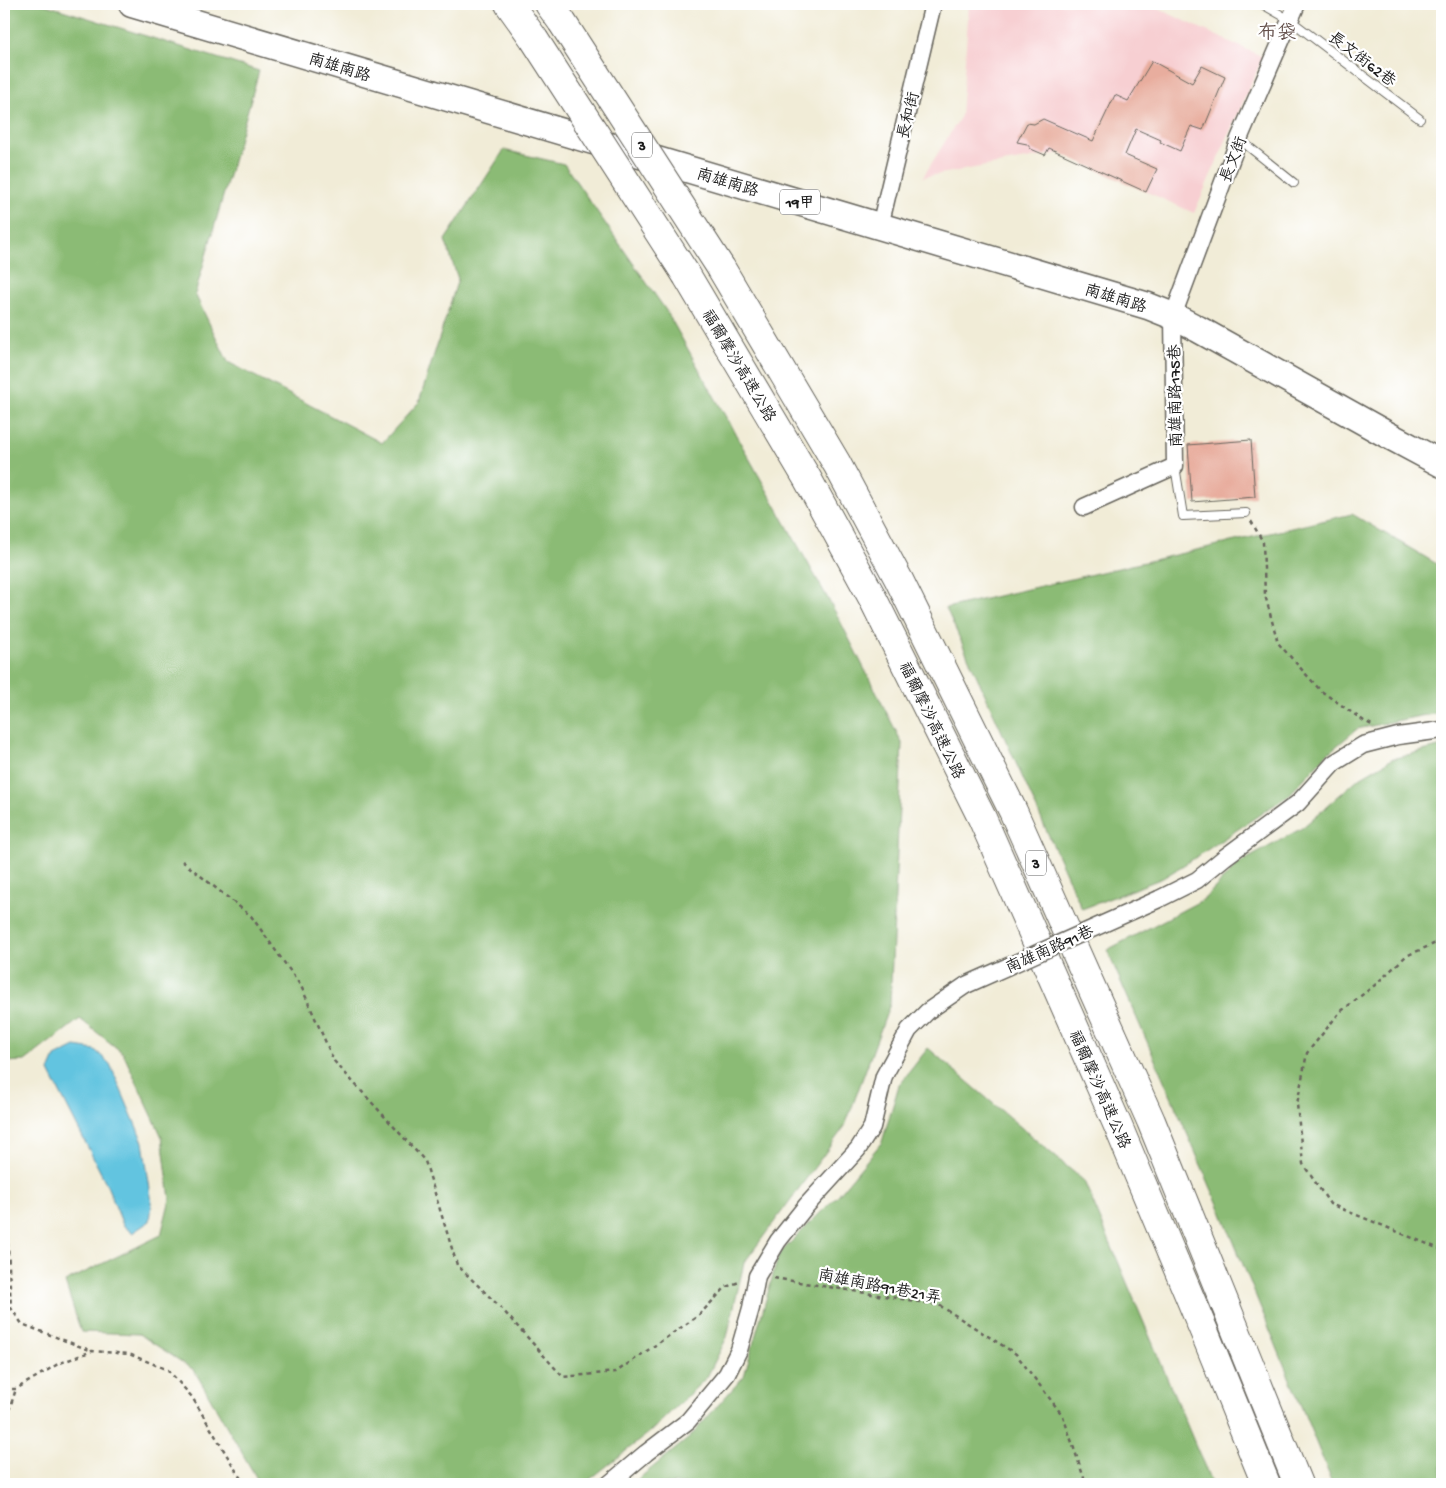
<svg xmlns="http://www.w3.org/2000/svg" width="1446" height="1488" font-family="'Gochi Hand','LXGW WenKai TC',sans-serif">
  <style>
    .built { fill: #f7cfd2 }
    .forest { fill: #8bbb74; stroke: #546c48 }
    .water { fill: #62c4e0; stroke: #3f707e }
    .building { fill: #e8ad9e }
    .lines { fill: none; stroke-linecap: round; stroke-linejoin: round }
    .service-casing { stroke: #67655d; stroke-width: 10 }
    .minor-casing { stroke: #67655d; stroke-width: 19 }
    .primary-casing { stroke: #67655d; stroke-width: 29 }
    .motorway-casing { stroke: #67655d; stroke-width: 30 }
    .path { stroke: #67655d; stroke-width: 2.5; stroke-dasharray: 4 4; stroke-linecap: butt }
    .service { stroke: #fff; stroke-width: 8 }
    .minor { stroke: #fff; stroke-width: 16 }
    .primary { stroke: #fff; stroke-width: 26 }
    .motorway { stroke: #fff; stroke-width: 28 }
    .minor-bridge-casing { stroke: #67655d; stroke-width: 19; stroke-linecap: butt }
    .motorway-bridge-casing { stroke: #67655d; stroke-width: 30; stroke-linecap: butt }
    .minor-bridge { stroke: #fff; stroke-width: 16 }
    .motorway-bridge { stroke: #fff; stroke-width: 28 }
    .labels { text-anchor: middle; stroke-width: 4.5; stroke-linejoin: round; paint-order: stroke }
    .shield { fill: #fff; stroke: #606060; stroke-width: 1 }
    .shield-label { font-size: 15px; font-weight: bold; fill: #1c1c1c }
    .street-label { font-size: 16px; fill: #1c1c1c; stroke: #fff }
    .quarter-label { font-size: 19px; fill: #634f4a; stroke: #fff }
  </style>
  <rect width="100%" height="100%" fill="#fff"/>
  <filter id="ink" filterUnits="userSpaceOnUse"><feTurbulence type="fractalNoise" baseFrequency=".02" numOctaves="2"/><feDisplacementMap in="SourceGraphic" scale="10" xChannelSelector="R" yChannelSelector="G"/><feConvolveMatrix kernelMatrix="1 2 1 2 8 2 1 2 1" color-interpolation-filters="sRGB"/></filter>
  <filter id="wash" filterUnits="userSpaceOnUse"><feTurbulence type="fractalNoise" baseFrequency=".0096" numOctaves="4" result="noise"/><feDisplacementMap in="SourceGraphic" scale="20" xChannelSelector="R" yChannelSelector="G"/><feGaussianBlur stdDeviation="1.12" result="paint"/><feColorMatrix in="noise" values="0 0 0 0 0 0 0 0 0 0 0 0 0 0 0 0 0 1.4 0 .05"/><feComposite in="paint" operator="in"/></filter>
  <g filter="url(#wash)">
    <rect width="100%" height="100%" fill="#f1ecd7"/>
    <!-- built -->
    <path class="built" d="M969,4H1148L1263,57L1194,213L1060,153L923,177L961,116Z"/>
    <!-- forest -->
    <path class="forest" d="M4,4H43L259,71L195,294L228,362L382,443L419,402L458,279L445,240L504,150L564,164L667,312L837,615L902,743L890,1004L845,1126L744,1263L727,1337L707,1377L650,1432L584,1484H260L194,1370L139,1334L81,1332L65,1282L161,1235L170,1199L162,1137L123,1053L80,1019L25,1061L4,1062Z
      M1352,514L1442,567V713L1420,716L1357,729L1327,754L1289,795L1201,854L1163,878L1082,909L946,608Z
      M1442,746V1484H1333L1221,1211L1107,950L1204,899L1238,864L1302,828L1358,779L1392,759Z
      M928,1048L1084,1181L1212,1484H632L689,1438L744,1376L779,1254L839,1194L882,1142L899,1085Z"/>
    <!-- water -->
    <path class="water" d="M75,1047L95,1050L110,1064L143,1142L152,1203L150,1221L132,1233L123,1225L106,1183L49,1071L55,1057Z"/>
    <g id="blocks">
      <!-- building -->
      <path class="building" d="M1152,61L1192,83L1202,66L1225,77L1203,130L1191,126L1180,151L1160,142L1161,140L1136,129L1125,155L1157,169L1146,192L1049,148L1045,155L1031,149L1027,144L1017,142L1027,123L1034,124L1043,119L1093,141L1115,95L1128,101Z
        M1251,440L1255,497L1192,502L1188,445Z"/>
    </g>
  </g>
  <g filter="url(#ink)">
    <use href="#blocks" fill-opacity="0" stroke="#67655d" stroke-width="1"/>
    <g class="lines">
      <defs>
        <path id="service" d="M1262,4L1290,20L1420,119
          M1239,139L1294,183
          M1175,466L1183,516L1246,513"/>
        <path id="minor" d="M880,226L933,4
          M1084,507L1175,466L1173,316L1239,139L1297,4
          M1159,899L1197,880L1225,857L1298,803L1334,763L1363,745L1398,736L1442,730
          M609,1484L646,1453L688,1421L727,1374L739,1350L751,1308L757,1276L778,1241L806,1206L858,1149L872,1127L884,1076L909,1030L928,1011L966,985"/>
        <path id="primary" d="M132,4L1148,306L1173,316L1198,329L1386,434L1442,464"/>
        <path id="motorway" d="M509,4L534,39
          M549,4L562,22
          M721,268L837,464L899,580L1013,811L1151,1121L1298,1484
          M687,276L807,478L872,597L982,818L1118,1126L1206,1336L1266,1484"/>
      </defs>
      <!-- service casing -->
      <use href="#service" class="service-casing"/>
      <!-- minor casing -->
      <use href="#minor" class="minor-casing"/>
      <!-- primary casing -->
      <use href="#primary" class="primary-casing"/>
      <!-- motorway casing -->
      <use href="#motorway" class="motorway-casing"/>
      <!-- path -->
      <path class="path" d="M1251,521L1263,542L1265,595L1278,643L1321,691L1364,721L1374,726
        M182,861L251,916L301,986L334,1061L425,1161L457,1265L501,1308L563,1377L616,1372L698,1316L726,1287L739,1282
        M1442,945L1436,943L1406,956L1375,985L1340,1012L1307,1053L1297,1104L1303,1164L1330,1204L1442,1250
        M4,1211L7,1226L11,1308L22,1324L92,1351
        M774,1278L939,1305L1016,1354L1063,1416L1086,1484
        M4,1389H16L58,1364L92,1351L129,1354L168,1370L192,1397L244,1484
        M4,1426L16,1389"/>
      <!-- service -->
      <use href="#service" class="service"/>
      <!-- minor -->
      <use href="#minor" class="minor"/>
      <!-- primary -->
      <use href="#primary" class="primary"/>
      <!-- motorway -->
      <use href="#motorway" class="motorway"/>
      <defs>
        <path id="minor-bridge" d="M966,985L1159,899"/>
        <path id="motorway-bridge" d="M562,22L721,268
          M534,39L687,276"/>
      </defs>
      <!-- minor-bridge casing -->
      <use href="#minor-bridge" class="minor-bridge-casing"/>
      <!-- motorway-bridge casing -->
      <use href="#motorway-bridge" class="motorway-bridge-casing"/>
      <!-- minor-bridge -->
      <use href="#minor-bridge" class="minor-bridge"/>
      <!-- motorway-bridge -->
      <use href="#motorway-bridge" class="motorway-bridge"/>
    </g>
  </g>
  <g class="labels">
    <!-- shield labels -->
    <g class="shield">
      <rect x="632" y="132.5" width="20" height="25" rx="4"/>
      <rect x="780" y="189.5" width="40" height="25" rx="4"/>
      <rect x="1026" y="850.5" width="20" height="25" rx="4"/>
    </g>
    <g class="shield-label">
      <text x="642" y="150">3</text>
      <text x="800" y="207">19甲</text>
      <text x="1036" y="868">3</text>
    </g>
    <!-- street labels -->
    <g class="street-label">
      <text transform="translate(1363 58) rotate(37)" y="6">長文街62巷</text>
      <text transform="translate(340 66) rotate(17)" y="6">南雄南路</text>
      <text transform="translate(907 115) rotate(-76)" y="6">長和街</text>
      <text transform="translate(1232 159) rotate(-69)" y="6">長文街</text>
      <text transform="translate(728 181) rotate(17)" y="6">南雄南路</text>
      <text transform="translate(1116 297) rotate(17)" y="6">南雄南路</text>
      <text transform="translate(740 365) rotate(59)" y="6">福爾摩沙高速公路</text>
      <text transform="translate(1174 396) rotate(-91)" y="6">南雄南路175巷</text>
      <text transform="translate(933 720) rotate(64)" y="6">福爾摩沙高速公路</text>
      <text transform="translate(1049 948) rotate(-24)" y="6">南雄南路91巷</text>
      <text transform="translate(1101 1089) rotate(66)" y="6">福爾摩沙高速公路</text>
      <text transform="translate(880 1285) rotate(11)" y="6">南雄南路91巷21弄</text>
    </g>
    <!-- quarter labels -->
    <g class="quarter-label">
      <text x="1277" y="38">布袋</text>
    </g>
  </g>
  <!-- margin -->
  <rect width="1446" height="1488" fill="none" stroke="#fff" stroke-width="20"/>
</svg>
